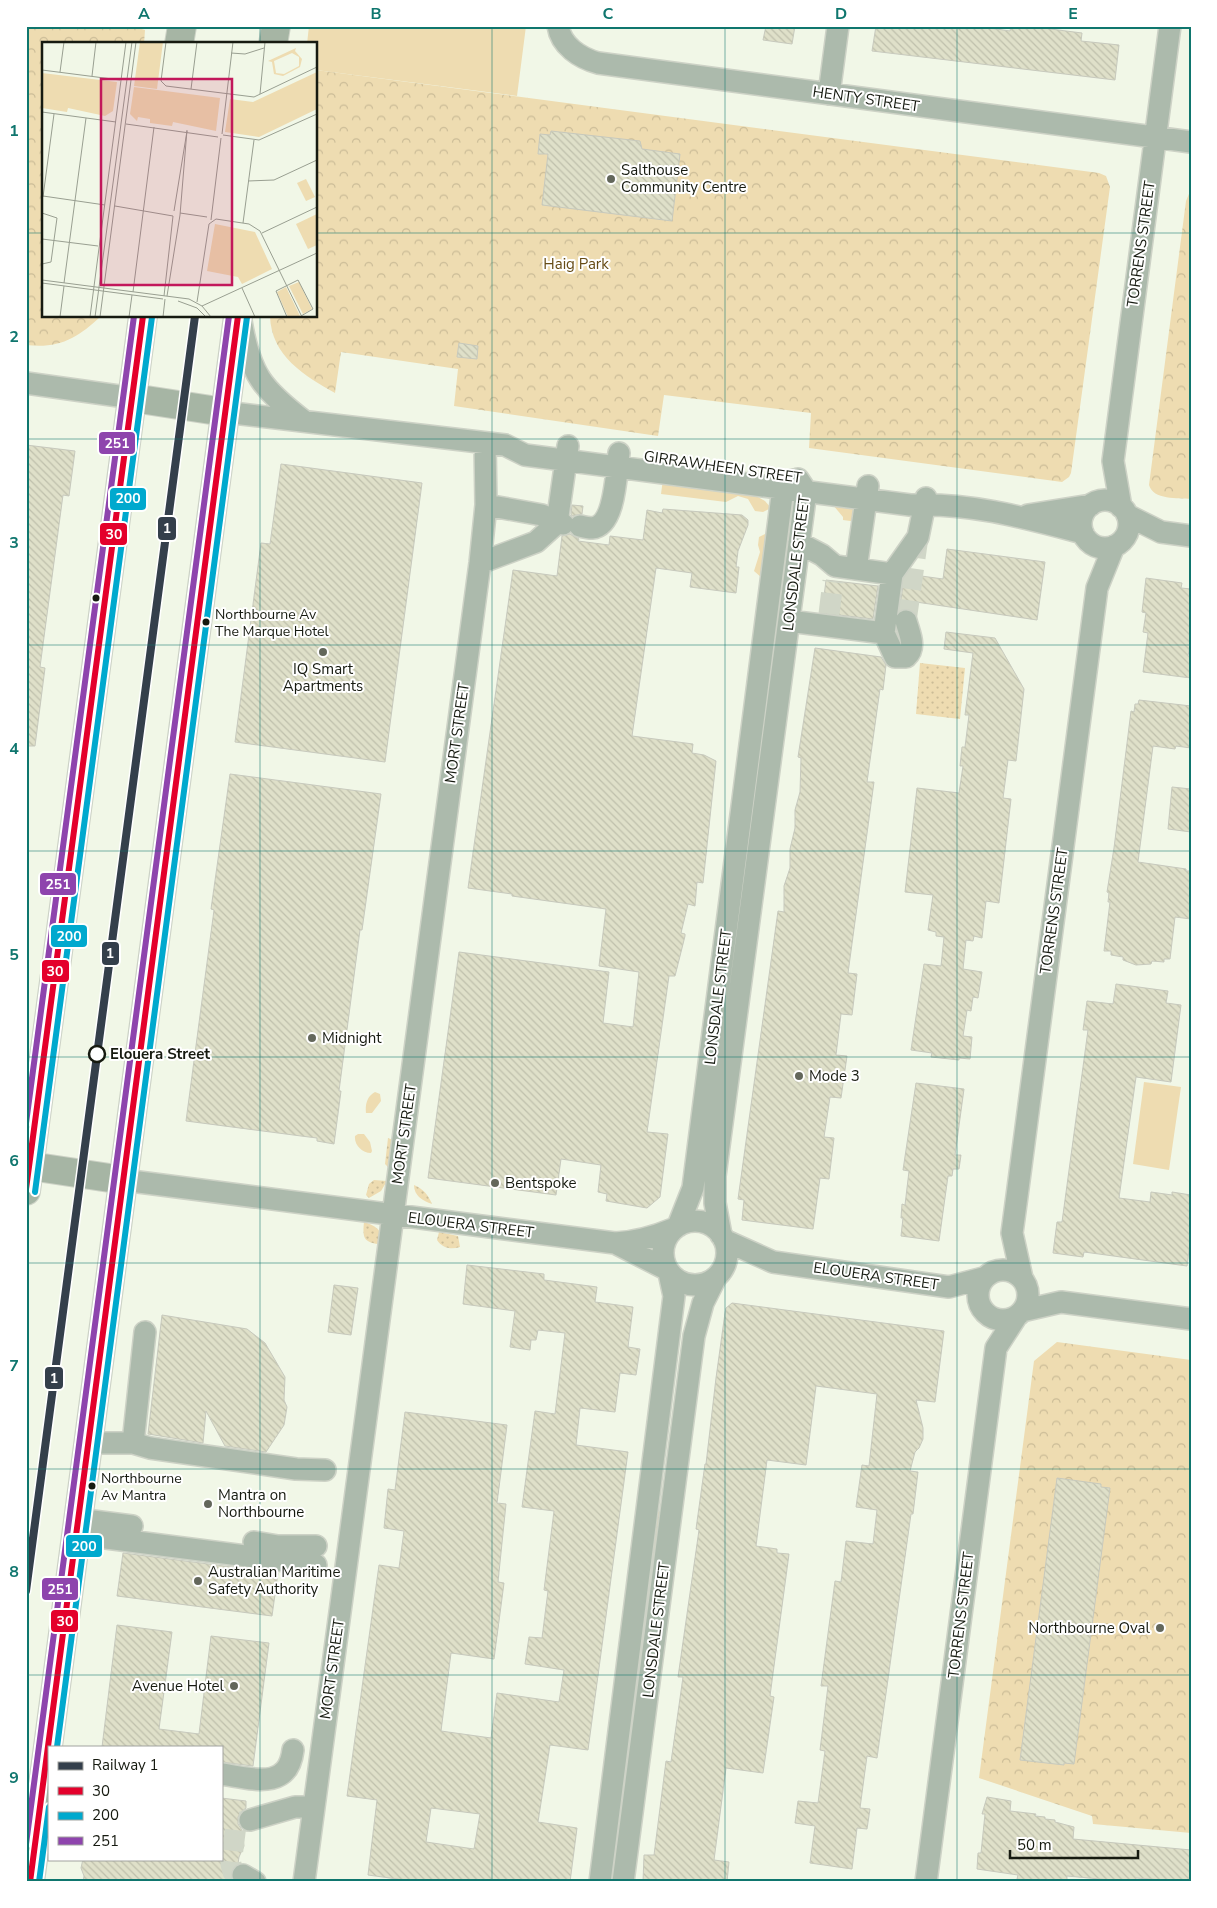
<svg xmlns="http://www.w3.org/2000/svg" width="1217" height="1908" font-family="'Nunito Sans',sans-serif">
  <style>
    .grass { fill: #eedcb1 }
    .park { fill: url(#park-crowns) }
    .garden { fill: url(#garden-dots) }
    .building { fill: url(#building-back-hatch); stroke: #c7c9bd; fill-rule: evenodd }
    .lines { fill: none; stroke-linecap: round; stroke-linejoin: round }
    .minor-tunnel { stroke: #d0d6c7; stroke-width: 21; stroke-dasharray: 21 11; stroke-linecap: butt }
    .minor-casing { stroke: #cdd2c6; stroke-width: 24 }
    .highway-casing { stroke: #cdd2c6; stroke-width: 30 }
    .minor { stroke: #acbaac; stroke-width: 21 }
    .highway { stroke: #a6b5a4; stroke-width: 28 }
    .bus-1-casing { stroke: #fff; stroke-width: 10 }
    .bus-2-casing { stroke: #fff; stroke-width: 10 }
    .bus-3-casing { stroke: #fff; stroke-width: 10 }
    .bus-1 { stroke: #e4002b; stroke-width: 6 }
    .bus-2 { stroke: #00a9ce; stroke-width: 6 }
    .bus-3 { stroke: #8e44ad; stroke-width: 6 }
    .rail-1-casing { stroke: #fff; stroke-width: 11 }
    .rail-1 { stroke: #343f4b; stroke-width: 8 }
    .grid { fill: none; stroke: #0f766e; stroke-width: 1; stroke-opacity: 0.55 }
    .poi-dot { fill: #63675b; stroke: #fff; stroke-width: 2 }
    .bus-dot { fill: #161a10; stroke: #fff; stroke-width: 2 }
    .stop-dot { fill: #fff; stroke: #161a10; stroke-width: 2.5 }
    .labels { text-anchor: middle; stroke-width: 4; stroke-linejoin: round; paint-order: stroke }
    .bus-label { font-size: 14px; fill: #161a10; stroke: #fff; text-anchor: start }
    .street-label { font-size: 15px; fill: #161a10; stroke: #fff }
    .poi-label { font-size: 15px; fill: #161a10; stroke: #fff; text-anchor: start }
    .park-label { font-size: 15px; fill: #674c16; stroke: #fff }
    .stop-label { font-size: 15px; font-weight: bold; fill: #161a10; stroke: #fff; text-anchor: start }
    .inset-road { fill: none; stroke: #999f91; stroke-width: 1 }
    .view { fill: #c2185b; fill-opacity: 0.15; stroke: #c2185b; stroke-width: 2.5 }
    .inset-edge { fill: none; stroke: #161a10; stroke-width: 2.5 }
    .line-badge { stroke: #fff; stroke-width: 2 }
    .badge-label { font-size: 14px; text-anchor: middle; font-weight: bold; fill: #fff }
    .neatline { fill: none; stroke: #0f766e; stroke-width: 2 }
    .grid-label { font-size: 16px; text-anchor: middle; font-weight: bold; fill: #0f766e }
  </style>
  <defs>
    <pattern id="park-crowns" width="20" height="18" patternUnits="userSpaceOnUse" patternTransform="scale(1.25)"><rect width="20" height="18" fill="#eedcb1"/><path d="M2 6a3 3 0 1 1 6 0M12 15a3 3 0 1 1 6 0" fill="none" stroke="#cbbc97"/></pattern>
    <pattern id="garden-dots" width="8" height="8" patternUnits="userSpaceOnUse" patternTransform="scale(1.25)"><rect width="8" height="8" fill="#eedcb1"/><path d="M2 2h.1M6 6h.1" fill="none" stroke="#cbbc97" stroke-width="1.8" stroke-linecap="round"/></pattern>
    <pattern id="building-back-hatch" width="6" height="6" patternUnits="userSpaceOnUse" patternTransform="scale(1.25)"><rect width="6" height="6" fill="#dfe0c9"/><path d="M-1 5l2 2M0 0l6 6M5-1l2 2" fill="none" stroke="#bfc0ac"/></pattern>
  </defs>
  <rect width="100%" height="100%" fill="#f1f7e7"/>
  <!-- grass -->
  <path class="grass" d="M309,26H526L517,96L316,70V44H307Z
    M663,479L753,494L765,501L771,508L763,512L755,511L748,499L738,496L726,502L661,494Z
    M859,503L858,522L843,520V517L833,505Z
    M765,534L771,536L762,578L754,571L760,552L758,545L759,537Z
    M1144,1082L1181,1087L1169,1170L1133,1164Z
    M375,1092L380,1094L381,1101L372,1113H366C365,1105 367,1096 375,1092Z
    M358,1134H364L370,1142L372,1151L371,1153C362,1153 354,1145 355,1136Z"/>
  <!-- park -->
  <path class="park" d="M26,26H131L145,30L144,44H44V316H101C78,338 59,349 26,345Z
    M316,70L1099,173L1106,176L1110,187L1071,473L1069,477L1062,482L809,448L811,413L664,395L658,436L454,406L458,369L341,352L335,393C305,376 271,356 270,316H316Z
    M1191,189V499C1178,498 1153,500 1149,485L1186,201Z
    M1057,1342L1191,1360V1833L1093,1824L1092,1816L979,1778L1034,1361Z"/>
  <!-- garden -->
  <path class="garden" d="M920,663L965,668L960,719L916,714Z
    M388,1138L393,1140L391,1170L385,1164Z
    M374,1180L387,1181L381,1191L369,1198L366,1195L369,1184Z
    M414,1185C423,1189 428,1194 432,1204C423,1201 414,1196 414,1185Z
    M364,1222C375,1225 385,1232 383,1245C365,1242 362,1241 364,1222Z
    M439,1232L458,1236L460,1247C451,1250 442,1248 437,1240Z
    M655,1511L667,1513L660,1562L648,1560Z
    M644,1575L658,1577L651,1623L637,1620Z"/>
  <!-- building -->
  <path class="building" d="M766,26H795L792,44L763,40Z
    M876,26H976L1010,31L1011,26H1027L1082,33L1081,41L1119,45L1115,80L872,51Z
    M551,131L640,141L642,149L680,154L672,221L542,205L548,154H538L540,134L550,135Z
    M459,343L478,346L477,359L457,357Z
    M26,445L75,451L69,496L63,495L40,667L45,668L35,746H26Z
    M281,464L422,483L385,762L235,742L261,543L270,544Z
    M572,505L583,506L582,514L572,516L571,514Z
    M663,509L742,515L748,520V525L738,551L736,567H739L736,593L690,587L692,573L656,568L632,736L693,744L692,753L704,755L716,761L703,883L697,882L695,906L688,904L681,933L685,934V936L675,976H669L647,1132L668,1134L660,1197L647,1208L606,1201L607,1194L598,1192L601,1165L561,1159L556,1195L428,1178L459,952L609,972L603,1023L633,1027L639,972L599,966L606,909L512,896V894L468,888L513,570L557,576L562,536L570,534L579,539L578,541L609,545L610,536L643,540L647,510L662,513Z
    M947,549L1045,562L1037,620L916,602L915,608L900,606L904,579L907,574L943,579Z
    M1146,578L1182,583L1181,588L1191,589V640L1188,656H1191V678L1143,672L1148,633L1143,632L1146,613L1142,612Z
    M826,580L878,586L873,619L822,613Z
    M946,632L995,638L1024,689L1016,761L1008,760L1003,798L1011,799L999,903L986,901L982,938L974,936L973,941L966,940L963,969L982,972L978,998L973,997L971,1011L967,1010L963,1036L972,1037L970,1059L959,1058V1060L931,1057L932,1053L911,1050L924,964L941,966L944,937L936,936V932L928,930L933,895L905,892L917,788L959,793L963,766H960L962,747H965L969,715H965L973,653L944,649Z
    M815,648L881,657L886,665L883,690L880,689L867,782H874L848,973L857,974L852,1015L841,1014L836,1055L847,1056L841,1098L830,1097L824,1137L834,1138L829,1179L820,1178L813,1229L742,1220L744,1200L738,1199L778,911L784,912V886L790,868V849L795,828V810L800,792L801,758L798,757Z
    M1139,700L1191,706V748L1176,746L1175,749L1153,746L1138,862L1186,869V871H1191V919L1175,917L1170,959H1164V962L1152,961L1151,964L1136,965L1123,960V957L1111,955V951H1104L1110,902H1108L1109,893L1107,892L1114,848L1131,711L1134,712L1135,704H1138Z
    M230,774L381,794L362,930H360L339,1091H341L334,1144L317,1141V1138L301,1136L186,1121L214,910L211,909Z
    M1172,787L1191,789V832L1168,829Z
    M1116,984L1168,991L1166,1003L1181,1005L1171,1082L1136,1077L1119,1198L1150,1202L1151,1192L1172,1195V1192L1191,1195V1236L1187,1266L1084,1252L1083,1257L1053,1253L1057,1222H1062L1088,1030H1083L1087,1001L1113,1004Z
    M916,1083L964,1089L955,1155H961L959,1169H953L952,1176H948L939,1241L901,1236L903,1218H901L902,1204L905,1205L909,1171L903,1170Z
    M467,1265L544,1274V1280L597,1287L595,1302L633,1307L628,1347L640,1349L636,1375L620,1373L615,1412L580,1408L576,1445L628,1452L588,1750L550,1745L538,1822L577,1828L570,1882H419L368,1875L377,1800L347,1796L379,1565L399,1568L404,1531L384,1528L388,1489L395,1490L405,1412L507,1425L497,1503L506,1504L498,1582L504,1583L494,1659L451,1653L441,1731L491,1738L497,1693L559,1702L564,1670L525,1664L529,1637L542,1638L548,1591L544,1590L554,1511L522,1507L535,1411L555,1414L565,1333L538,1330L536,1340H531L530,1350L510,1347L515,1311L463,1304ZM431,1808L480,1814L474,1849L426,1842Z
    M334,1285L358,1288L351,1335L328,1332Z
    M732,1303L944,1331L935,1402L916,1400L923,1428V1439L919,1448L915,1452L910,1471L918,1472L913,1514H911L877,1758L867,1756L860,1808L870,1809L867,1829L857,1828L852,1869L810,1863L815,1826L795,1823L798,1801L818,1803L825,1751L820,1750L828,1686H821L835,1581L841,1582L846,1541L873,1544L877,1510L856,1507L862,1465L869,1466L877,1394L816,1386L806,1465L767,1460L756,1546L777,1549V1553L789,1554L770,1696L774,1697L763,1773L726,1768L714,1860L729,1862L727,1882H643L644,1855H654L666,1761L671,1762L683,1677H678L699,1530L696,1529L705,1464H706L716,1378L725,1313L726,1308Z
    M162,1315L247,1329L265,1343L285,1377L284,1400L287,1407L284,1425L266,1452L225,1446L206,1411L203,1443L148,1434Z
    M1057,1478L1101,1484V1487L1110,1488L1074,1764L1064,1763V1765L1020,1760Z
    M123,1553L278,1573L272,1616L117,1596Z
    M117,1625L172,1632L159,1729L199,1734L211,1636L269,1643L253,1766L221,1762V1747H102Z
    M987,1797L1011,1801L1010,1811L1036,1814L1035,1816L1045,1817V1819L1055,1820V1822L1074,1827L1073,1839L1191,1850V1882L1136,1878V1882H1132L1067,1876V1882H1038L1017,1879L1018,1875L977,1869L978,1853H981L985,1814H982Z
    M221,1798L246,1801V1808L241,1812L238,1817V1824L242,1830L244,1846L239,1857L238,1864L232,1869L231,1875L233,1882H140L120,1879L121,1882H83L84,1876L81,1868L83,1859H221Z"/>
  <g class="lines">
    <!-- minor-tunnel -->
    <path class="minor-tunnel" d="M829,614L833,581
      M906,621L918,537
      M243,1875L233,1872L231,1864L236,1825L241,1822L250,1820"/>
    <defs>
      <path id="minor" d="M558,26C561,46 580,58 598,63L1191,142
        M829,94L838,26
        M241,321C250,374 262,389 304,421
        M26,383L133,398
        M224,412L505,445L525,455L910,505C969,502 1026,518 1083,533
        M1081 524a24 24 0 1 1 48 0a24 24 0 1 1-48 0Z
        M1121,507L1113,461L1170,26
        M1028,515L1091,505
        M1127,515L1161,532L1191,536
        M563,524L557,523L568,446
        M580,526C584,527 589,528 592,528C616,526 616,471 619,453
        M799,543L822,555L835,566L892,574
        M480,563L536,542L557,523L542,515L486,505
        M856,569L868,486
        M789,621L884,633
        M906,621C909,633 917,647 906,657H895L884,633L892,574L918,537L926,498
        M123,1180L615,1243C636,1242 654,1237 673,1229
        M663 1253a32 32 0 1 1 64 0a32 32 0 1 1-64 0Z
        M678,1226L693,1188L783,488L793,480
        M721,1235L715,1203V1176L806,491L798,479
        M724,1240L773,1262L949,1287L983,1278
        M615,1243L666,1269
        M978 1295a25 25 0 1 1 50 0a25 25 0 1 1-50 0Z
        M1022,1278L1012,1233L1017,1196L1097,588L1114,546
        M1022,1311L1061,1302L1191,1319
        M88,1443H133L150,1448L296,1469L325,1470
        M133,1443L145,1332
        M77,1519L132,1526
        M75,1534L316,1565
        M254,1542L278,1546H316
        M221,1774C250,1778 288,1792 293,1750
        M250,1820L295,1807H314
        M243,1875L255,1882
        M304,1882L480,563L486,505L485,443
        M600,1882L674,1296L669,1273
        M623,1882L694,1336L703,1303L715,1279
        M926,1882L996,1348L1016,1317"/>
      <path id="highway" d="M179,44L182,26
        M273,44L276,26
        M133,398L224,412
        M30,1166L123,1180
        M26,1191L143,316
        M30,1882L238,316"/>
    </defs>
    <!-- minor casing -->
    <use href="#minor" class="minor-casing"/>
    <!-- highway casing -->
    <use href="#highway" class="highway-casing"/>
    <!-- minor -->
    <use href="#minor" class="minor"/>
    <!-- highway -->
    <use href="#highway" class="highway"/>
    <defs>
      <path id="bus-1" d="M26,1189L143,316
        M30,1882L238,316"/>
      <path id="bus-2" d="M35,1192L152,317
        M57,1747L247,317
        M39,1882L49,1807"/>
      <path id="bus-3" d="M26,1123L134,316
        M26,1844L229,316"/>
    </defs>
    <!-- bus-1 casing -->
    <use href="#bus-1" class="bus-1-casing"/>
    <!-- bus-2 casing -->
    <use href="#bus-2" class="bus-2-casing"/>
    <!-- bus-3 casing -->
    <use href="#bus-3" class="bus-3-casing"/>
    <!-- bus-1 -->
    <use href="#bus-1" class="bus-1"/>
    <!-- bus-2 -->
    <use href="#bus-2" class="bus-2"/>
    <!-- bus-3 -->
    <use href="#bus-3" class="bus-3"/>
    <defs>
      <path id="rail-1" d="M26,1591L195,316"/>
    </defs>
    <!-- rail-1 casing -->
    <use href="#rail-1" class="rail-1-casing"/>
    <!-- rail-1 -->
    <use href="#rail-1" class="rail-1"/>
  </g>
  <!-- grid -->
  <path class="grid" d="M260,26V44M492,26V1882M725,26V1882M957,26V1882M26,233H44M316,233H1191M260,316V1882M26,439H1191M26,645H1191M26,851H1191M26,1057H1191M26,1263H1191M26,1469H1191M26,1675H1191"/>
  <!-- markers -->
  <g class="poi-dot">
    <circle cx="611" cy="179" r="5"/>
    <circle cx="323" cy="652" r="5"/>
    <circle cx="312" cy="1038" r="5"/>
    <circle cx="799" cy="1076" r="5"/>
    <circle cx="495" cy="1183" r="5"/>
    <circle cx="208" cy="1504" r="5"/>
    <circle cx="198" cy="1581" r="5"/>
    <circle cx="1160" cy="1628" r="5"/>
    <circle cx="234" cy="1686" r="5"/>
  </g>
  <g class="bus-dot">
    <circle cx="96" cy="598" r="4.5"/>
    <circle cx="206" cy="622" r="4.5"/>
    <circle cx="92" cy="1486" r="4.5"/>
  </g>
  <circle class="stop-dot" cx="97" cy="1054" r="8"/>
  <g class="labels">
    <!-- bus labels -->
    <g class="bus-label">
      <text x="215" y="619">Northbourne Av<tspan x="215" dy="17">The Marque Hotel</tspan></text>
      <text x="101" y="1483">Northbourne<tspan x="101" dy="17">Av Mantra</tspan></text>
    </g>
    <!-- street labels -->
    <g class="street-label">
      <text transform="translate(866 99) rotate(8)" y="5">HENTY STREET</text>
      <text transform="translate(1141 244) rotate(-82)" y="5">TORRENS STREET</text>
      <text transform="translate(723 467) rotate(8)" y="5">GIRRAWHEEN STREET</text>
      <text transform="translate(796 563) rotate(-83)" y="5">LONSDALE STREET</text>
      <text transform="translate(457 733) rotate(-82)" y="5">MORT STREET</text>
      <text transform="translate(1054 911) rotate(-82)" y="5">TORRENS STREET</text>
      <text transform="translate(718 997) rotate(-83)" y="5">LONSDALE STREET</text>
      <text transform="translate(404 1134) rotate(-82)" y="5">MORT STREET</text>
      <text transform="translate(471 1225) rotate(7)" y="5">ELOUERA STREET</text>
      <text transform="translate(876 1276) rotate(8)" y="5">ELOUERA STREET</text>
      <text transform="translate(961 1615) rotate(-83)" y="5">TORRENS STREET</text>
      <text transform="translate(656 1630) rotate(-83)" y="5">LONSDALE STREET</text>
      <text transform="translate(332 1669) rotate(-82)" y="5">MORT STREET</text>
    </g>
    <!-- poi labels -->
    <g class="poi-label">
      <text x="621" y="175">Salthouse<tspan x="621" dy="17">Community Centre</tspan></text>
      <text x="323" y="674" text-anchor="middle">IQ Smart<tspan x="323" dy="17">Apartments</tspan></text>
      <text x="322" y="1043">Midnight</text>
      <text x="809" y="1081">Mode 3</text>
      <text x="505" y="1188">Bentspoke</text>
      <text x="218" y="1500">Mantra on<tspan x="218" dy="17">Northbourne</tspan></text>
      <text x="208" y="1577">Australian Maritime<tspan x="208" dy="17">Safety Authority</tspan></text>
      <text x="1150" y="1633" text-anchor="end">Northbourne Oval</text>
      <text x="224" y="1691" text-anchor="end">Avenue Hotel</text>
    </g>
    <!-- park labels -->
    <g class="park-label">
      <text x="576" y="269">Haig Park</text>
    </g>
    <!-- stop labels -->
    <g class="stop-label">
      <text x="110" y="1059">Elouera Street</text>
    </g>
  </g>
  <!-- overview -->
  <g transform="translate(42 42)">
    <rect width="275" height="275" fill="#f1f7e7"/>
    <path d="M98,0H121L115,47L92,44ZM254,6L253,9L260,17L258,25L241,34L232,32L230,20L226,19ZM250,11L257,15V24L242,32L234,31L232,19ZM264,137L273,155L264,159L255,141ZM275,172V203L266,207L254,182Z" fill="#eedcb1" fill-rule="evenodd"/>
    <path d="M275,30V67L217,95L183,90L188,57L211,60ZM0,31L75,40L71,69L63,74L26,66L25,70L0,66ZM92,45L178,56L174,89L131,80L130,84L108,81V77L96,75L95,79L88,72ZM173,182L213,190L230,227L200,242L196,235L165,229ZM257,240L270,267L261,272L247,244ZM244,245L258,274L246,275L235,250Z" fill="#eedcb1"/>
    <path class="inset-road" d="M124,0L119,39L124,44L212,55L275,25M189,11L203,12L222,6M0,28L78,38M18,30L22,0M50,34L54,0M149,47L155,0M218,52L223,0M0,70L74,80M84,82L176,95M180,92L191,0M181,93L217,98L275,72M206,139L232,138L275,118M1,154L63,163M1,155L12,72M73,164L131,174M132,169L145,89M0,171L15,176L9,220L0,222M138,171L165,175M169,178L179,96M201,181L212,98M220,191L275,165M0,197L56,204M0,238L147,257L160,264L169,275M0,241L121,257M22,241L44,76M200,246L213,275M91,250L112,85M122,254L131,174M125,254L138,173L145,88M136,259L155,266L164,275M155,260L167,182L174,177L207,182L218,189L260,275M160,264L275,211M18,275L22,244M48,275L84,0M53,275L90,0M58,275L94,0M87,275L90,253M121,275L123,257M245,275L234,249L256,238L271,267L259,274"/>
    <path class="view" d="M59,37H190V243H59Z"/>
    <rect width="275" height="275" class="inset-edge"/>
  </g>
  <g class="line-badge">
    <rect x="98" y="431" width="38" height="24" rx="5" fill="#8e44ad"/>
    <rect x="109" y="487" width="38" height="24" rx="5" fill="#00a9ce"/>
    <rect x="157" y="516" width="20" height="25" rx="5" fill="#343f4b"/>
    <rect x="99" y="522" width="29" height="24" rx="5" fill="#e4002b"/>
    <rect x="39" y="872" width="38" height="24" rx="5" fill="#8e44ad"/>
    <rect x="50" y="924" width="38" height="24" rx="5" fill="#00a9ce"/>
    <rect x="101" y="941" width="19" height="25" rx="5" fill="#343f4b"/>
    <rect x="41" y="959" width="29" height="24" rx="5" fill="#e4002b"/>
    <rect x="44" y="1366" width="20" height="24" rx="5" fill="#343f4b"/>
    <rect x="65" y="1534" width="38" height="24" rx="5" fill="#00a9ce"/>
    <rect x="41" y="1577" width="38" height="24" rx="5" fill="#8e44ad"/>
    <rect x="50" y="1609" width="29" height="24" rx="5" fill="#e4002b"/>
  </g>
  <g class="badge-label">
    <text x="117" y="448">251</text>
    <text x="128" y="503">200</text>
    <text x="167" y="533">1</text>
    <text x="114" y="539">30</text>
    <text x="58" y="889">251</text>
    <text x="69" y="941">200</text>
    <text x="110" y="958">1</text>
    <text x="55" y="976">30</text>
    <text x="54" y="1383">1</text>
    <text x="84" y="1551">200</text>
    <text x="60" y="1594">251</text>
    <text x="65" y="1626">30</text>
  </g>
  <!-- border -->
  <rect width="1217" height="1908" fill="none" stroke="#ffffff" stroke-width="55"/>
  <!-- legend -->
  <rect x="48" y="1746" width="175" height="115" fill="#ffffff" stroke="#a2a39f"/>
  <rect x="58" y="1762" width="25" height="8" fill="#343f4b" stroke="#a2a39f"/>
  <text x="92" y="1770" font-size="15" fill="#161a10">Railway 1</text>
  <rect x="58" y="1787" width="25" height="8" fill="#e4002b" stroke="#a2a39f"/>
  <text x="92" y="1796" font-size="15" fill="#161a10">30</text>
  <rect x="58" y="1812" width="25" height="8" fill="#00a9ce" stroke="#a2a39f"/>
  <text x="92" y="1820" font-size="15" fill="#161a10">200</text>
  <rect x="58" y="1837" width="25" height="8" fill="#8e44ad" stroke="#a2a39f"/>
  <text x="92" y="1846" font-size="15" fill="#161a10">251</text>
  <!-- scale -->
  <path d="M1010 1850v8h128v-8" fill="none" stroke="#161a10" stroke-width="2.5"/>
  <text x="1017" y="1850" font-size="15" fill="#161a10" stroke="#ffffff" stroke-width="4" paint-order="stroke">50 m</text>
  <rect x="28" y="28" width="1162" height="1852" class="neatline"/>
  <g class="grid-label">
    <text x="144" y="19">A</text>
    <text x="376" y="19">B</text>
    <text x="608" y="19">C</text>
    <text x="841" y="19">D</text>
    <text x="1073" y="19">E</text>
    <text x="14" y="136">1</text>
    <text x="14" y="342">2</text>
    <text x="14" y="548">3</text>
    <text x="14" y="754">4</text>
    <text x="14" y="960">5</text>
    <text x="14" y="1166">6</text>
    <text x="14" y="1371">7</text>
    <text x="14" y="1577">8</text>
    <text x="14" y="1783">9</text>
  </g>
</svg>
